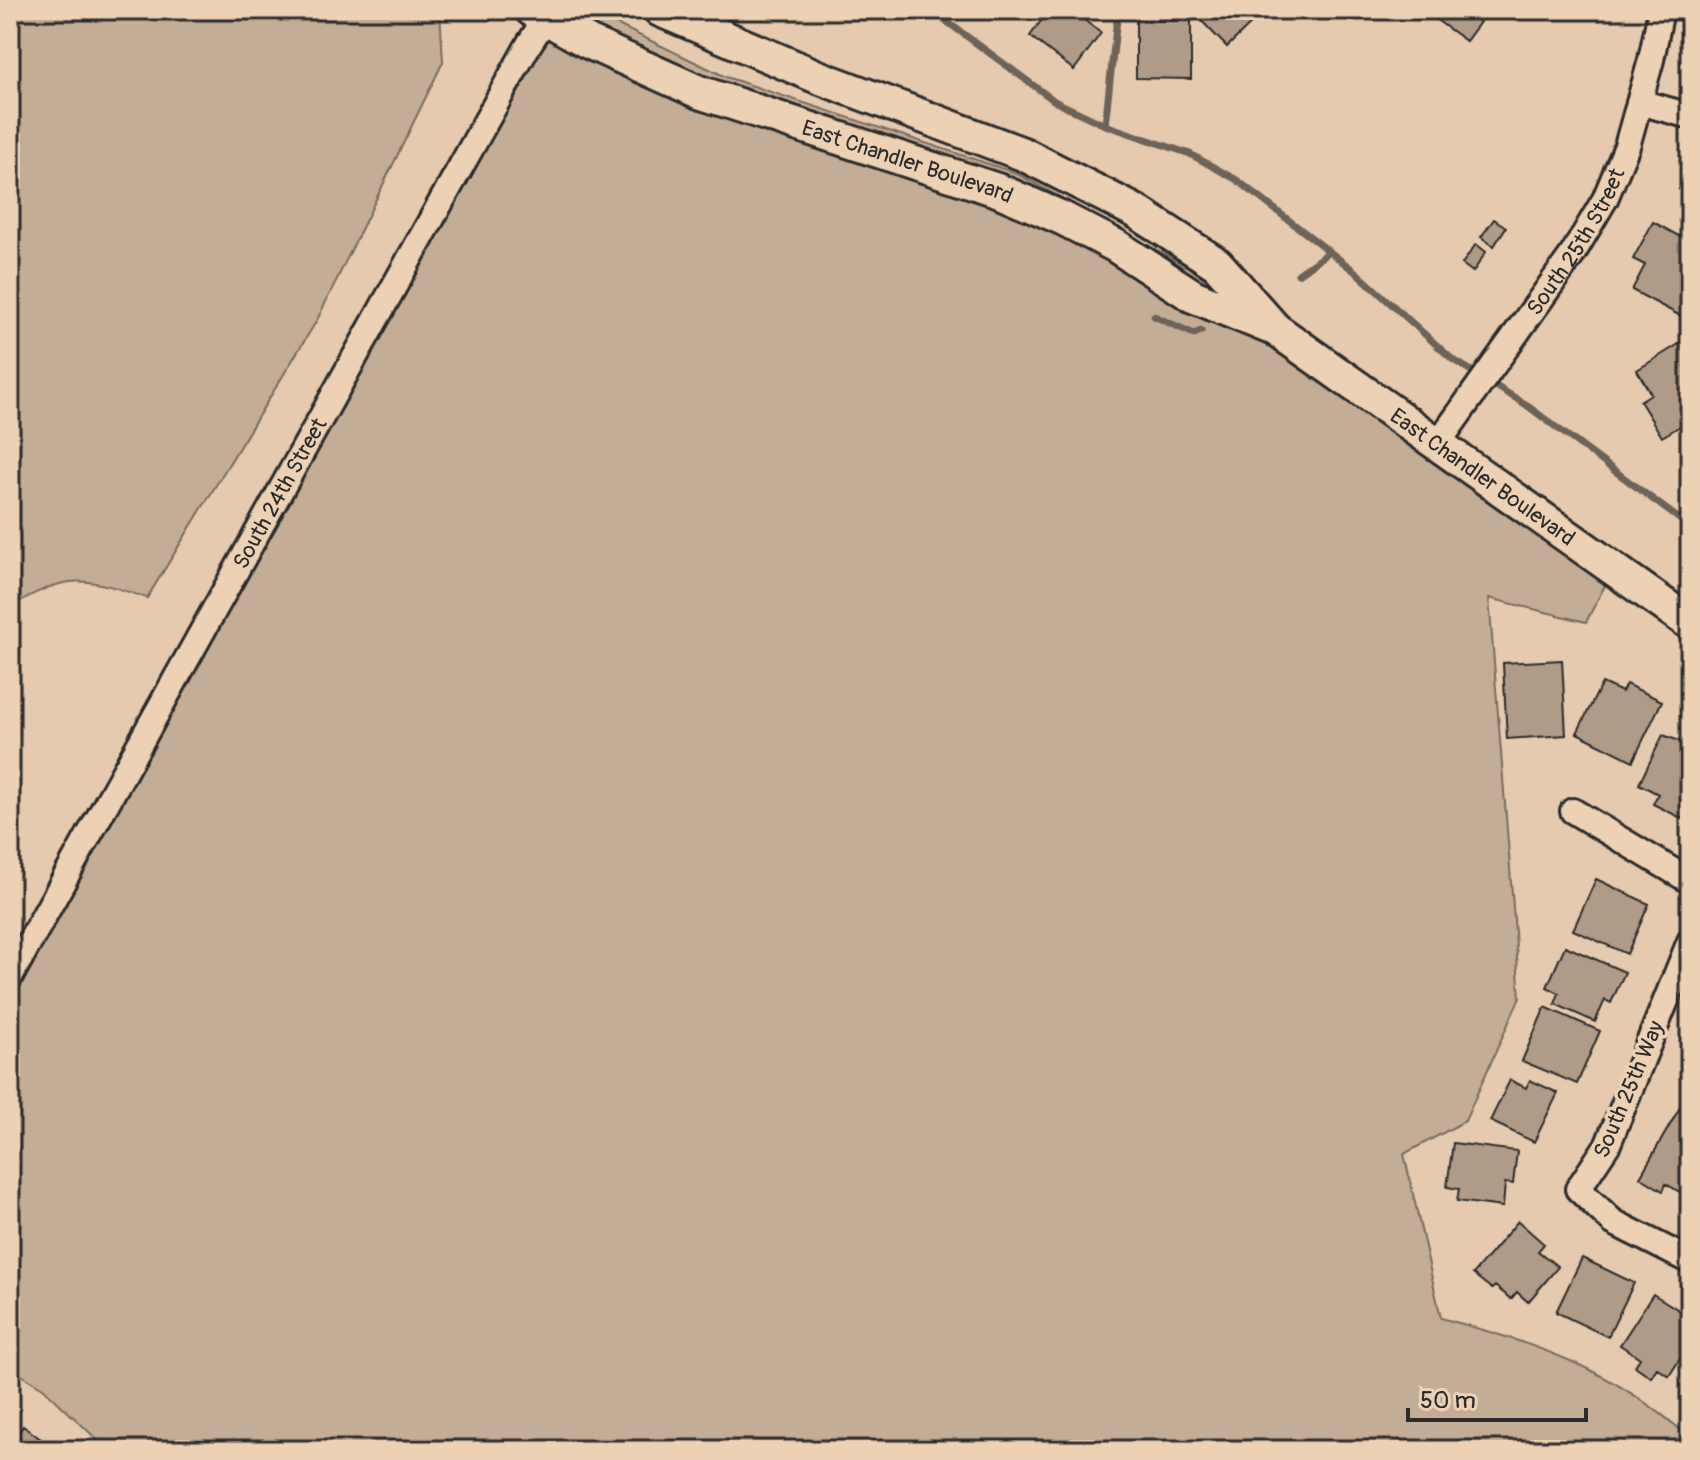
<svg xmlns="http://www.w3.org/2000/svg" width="1700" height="1460" font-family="Pangolin,sans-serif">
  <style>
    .green { fill: #c3ad96; stroke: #776c60; stroke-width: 2 }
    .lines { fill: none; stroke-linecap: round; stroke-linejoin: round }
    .stream { stroke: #6d6359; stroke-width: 7 }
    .building { fill: #af9b88; stroke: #2b2b2b; stroke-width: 2 }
    .minor-casing { stroke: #2b2b2b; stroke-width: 30 }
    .major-casing { stroke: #2b2b2b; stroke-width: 38 }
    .minor { stroke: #edd1b4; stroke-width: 24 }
    .major { stroke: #edd1b4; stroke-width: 32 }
    .labels { text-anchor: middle; stroke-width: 7; stroke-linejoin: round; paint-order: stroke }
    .street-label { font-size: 22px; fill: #2b2b2b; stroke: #edd1b4 }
  </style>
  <rect width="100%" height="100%" fill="#e5caaf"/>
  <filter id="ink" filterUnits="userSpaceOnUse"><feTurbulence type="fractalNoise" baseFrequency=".0125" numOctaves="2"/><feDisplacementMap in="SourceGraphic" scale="16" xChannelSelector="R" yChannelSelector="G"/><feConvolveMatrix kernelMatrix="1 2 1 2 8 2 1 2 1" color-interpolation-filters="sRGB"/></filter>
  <g filter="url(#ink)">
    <!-- green -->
    <path class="green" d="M10,10H440L443,62L317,320L147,598C84,577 69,572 10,607Z
      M551,10H587L726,77L1016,173L1188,267L1436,446L1614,568L1586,622L1489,598L1520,997L1465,1121L1404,1154L1441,1318C1539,1345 1613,1369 1690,1438V1450H108L43,1388L10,1368V977Z"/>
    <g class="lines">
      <!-- stream -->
      <path class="stream" d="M931,10L1056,102L1105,125L1190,154L1237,180L1357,273L1452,359L1525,404L1690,527
        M1105,125L1118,10
        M1298,274L1329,252
        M1154,316L1194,334L1201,331"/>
    </g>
    <!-- building -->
    <path class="building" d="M1049,10H1090L1083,19L1101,33L1074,70L1030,36Z
      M1191,10H1265L1227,47Z
      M1445,10H1463L1480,22L1466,41L1438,21Z
      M1136,21H1191V79L1136,78Z
      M1690,167V195L1679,190Z
      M1690,198V227L1679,221Z
      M1494,219L1506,227L1494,246L1481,237Z
      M1653,222L1690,242V321L1632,290L1645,265L1633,259Z
      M1476,244L1486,252L1473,272L1462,264Z
      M1690,337V420L1662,437L1640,401L1651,394L1637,370Z
      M1562,660L1566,735L1507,739L1503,663Z
      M1602,683L1622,692L1626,684L1662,701L1633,761L1577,733Z
      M1663,735L1690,745V805L1683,819L1653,804L1658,794L1639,784Z
      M1596,879L1649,904L1627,954L1573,930Z
      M1565,946L1625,972L1611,1003L1605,1000L1595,1022L1555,1004L1559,993L1547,987Z
      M1545,1007L1600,1031L1577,1084L1522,1061Z
      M1510,1080L1526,1088L1530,1080L1558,1093L1534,1142L1490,1121Z
      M1682,1104L1690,1109V1198L1666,1184L1663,1191L1640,1177Z
      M1453,1143L1517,1151L1513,1184L1505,1183L1503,1207L1457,1201L1459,1189L1447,1187Z
      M1518,1221L1544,1244L1538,1251L1558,1267L1528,1302L1517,1292L1511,1299L1495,1286L1492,1289L1473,1274Z
      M1582,1258L1634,1283L1608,1337L1556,1312Z
      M1653,1294L1690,1317V1343L1669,1376L1657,1368L1651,1377L1635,1366L1640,1358L1620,1345Z
      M23,1426L56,1450H10V1444Z"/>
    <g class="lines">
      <defs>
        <g id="minor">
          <path d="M1639,102L1690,116"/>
          <path id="s1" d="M1436,446L1572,255L1605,199L1627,146L1651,60L1661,10"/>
          <path d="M1573,811L1690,881"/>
          <path d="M1690,941L1608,1144L1578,1189L1613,1222L1690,1261"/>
          <path id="s2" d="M10,977L529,44L551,10"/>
        </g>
        <g id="major">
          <path id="s3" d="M532,10L588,42L699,92L1000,191L1062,218L1116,246L1193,296L1269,327"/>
          <path id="s4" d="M660,10L818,77L1023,154L1137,212L1217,264L1275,329L1690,623"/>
        </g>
      </defs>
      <!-- minor casing -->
      <use href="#minor" class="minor-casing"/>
      <!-- major casing -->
      <use href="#major" class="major-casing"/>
      <!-- minor -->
      <use href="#minor" class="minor"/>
      <!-- major -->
      <use href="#major" class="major"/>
    </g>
  </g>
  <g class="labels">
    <!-- street labels -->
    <g class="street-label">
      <text dy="8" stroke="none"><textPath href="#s3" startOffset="406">East Chandler Boulevard</textPath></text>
      <text dy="8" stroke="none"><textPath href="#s1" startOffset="248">South 25th Street</textPath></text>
      <text dy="8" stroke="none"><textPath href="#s4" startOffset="956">East Chandler Boulevard</textPath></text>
      <text dy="8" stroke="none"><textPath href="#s2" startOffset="554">South 24th Street</textPath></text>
      <text transform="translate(1628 1089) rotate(-67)" y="8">South 25th Way</text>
    </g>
  </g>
  <!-- margin -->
  <rect width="1700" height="1460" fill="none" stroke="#edd1b4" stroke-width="40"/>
  <rect x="20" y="20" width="1660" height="1420" fill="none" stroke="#2b2b2b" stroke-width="3" filter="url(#ink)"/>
  <!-- scale -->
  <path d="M1408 1408v12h178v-12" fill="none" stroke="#2b2b2b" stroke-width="4"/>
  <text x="1420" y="1408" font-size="24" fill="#2b2b2b" stroke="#edd1b4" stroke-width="6" paint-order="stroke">50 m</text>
</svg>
